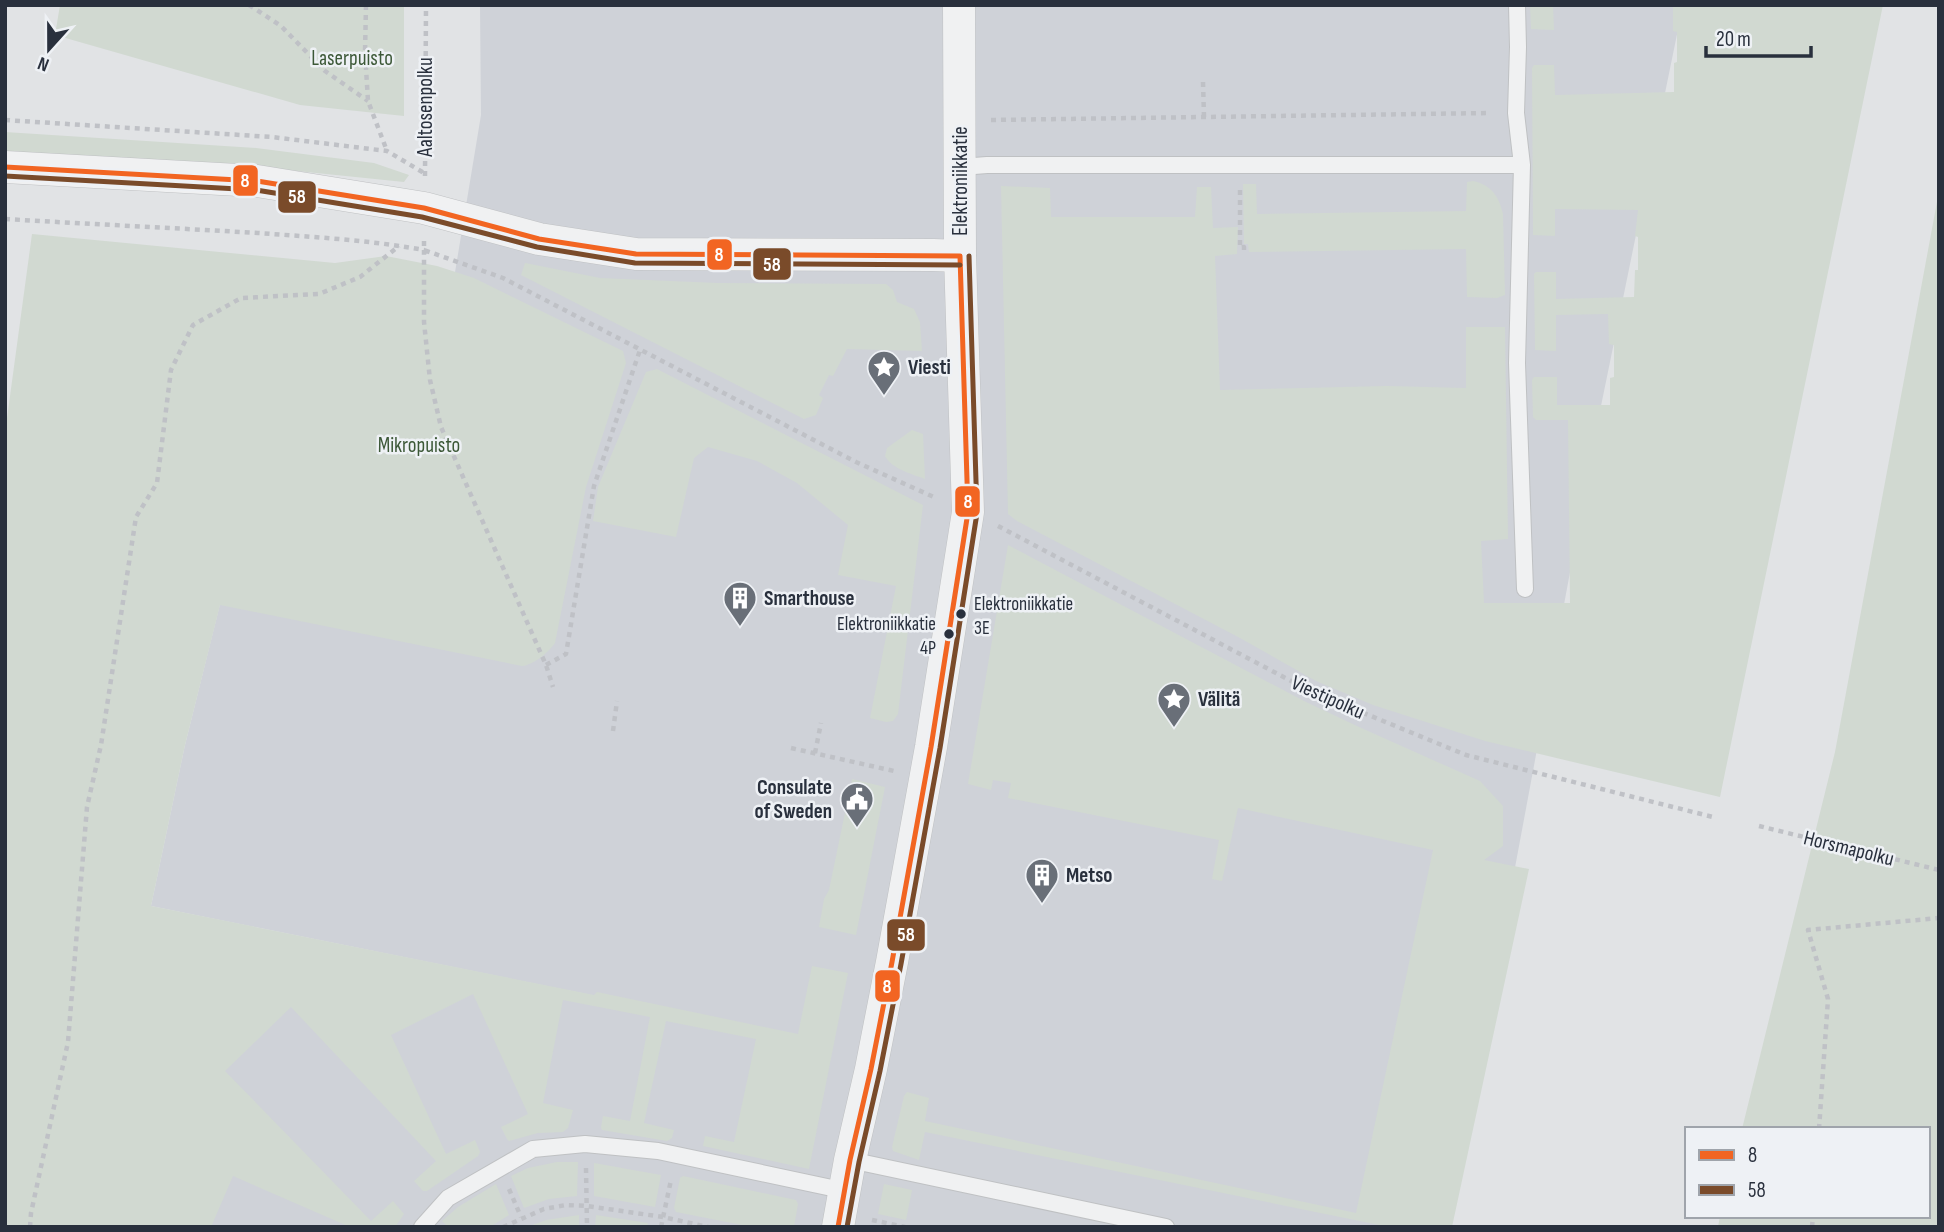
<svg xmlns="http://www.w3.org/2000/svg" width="1944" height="1232" font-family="'Sofia Sans Condensed',sans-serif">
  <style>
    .built { fill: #cfd2d8 }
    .green { fill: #d1d9d1 }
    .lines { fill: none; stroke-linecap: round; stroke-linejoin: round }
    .lane-casing { stroke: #bfc1c3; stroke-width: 18 }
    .street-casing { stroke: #bfc1c3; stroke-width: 33 }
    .path { stroke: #bfc1c6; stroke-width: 4.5; stroke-dasharray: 5 5; stroke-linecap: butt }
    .lane { stroke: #f0f1f2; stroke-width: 16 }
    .street { stroke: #f0f1f2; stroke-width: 32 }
    .bus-1-casing { stroke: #eef1f5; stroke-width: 10 }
    .bus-2-casing { stroke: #eef1f5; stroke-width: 10 }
    .bus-1 { stroke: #f26522; stroke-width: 5 }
    .bus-2 { stroke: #7a4b2a; stroke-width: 5 }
    .bus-dot { fill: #29303d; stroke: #eef1f5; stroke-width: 2.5 }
    .labels { text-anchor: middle; stroke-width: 5; stroke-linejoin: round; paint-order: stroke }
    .bus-label { font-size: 19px; fill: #29303d; stroke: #eef1f5; text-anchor: start }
    .park-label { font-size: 21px; fill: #3c5837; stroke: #eef1f5 }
    .street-label { font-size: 21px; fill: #29303d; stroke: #eef1f5 }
    .poi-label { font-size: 21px; font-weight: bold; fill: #29303d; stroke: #eef1f5; text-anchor: start }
    .line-badge { stroke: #eef1f5; stroke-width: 2.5 }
    .badge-label { font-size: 19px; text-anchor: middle; font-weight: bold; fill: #fff }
  </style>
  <rect width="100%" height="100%" fill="#e1e3e5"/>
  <!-- built -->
  <path class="built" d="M480,5H1683L1601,406L1448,1227H191L232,957L270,1002L347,988L442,987L485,990L506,1027L545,1011L551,997L591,995L151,906L185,745L220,604L239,605L256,602L402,593L481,115Z"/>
  <!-- green -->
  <path class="green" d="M60,5H404V116L300,105L55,35Z
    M1530,5H1553L1554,30L1531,29Z
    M1673,5H1883L1720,797L1485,741L1373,705L1316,681L1240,638L1017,521L1008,514L1001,186L1050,188L1051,217H1195L1197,187H1211L1213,228L1238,227L1237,254L1215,256L1220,390L1387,386L1466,388V327H1505L1508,539L1481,541L1484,603H1570L1568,420H1536L1533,417L1532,380L1534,377H1557V405H1610V378L1614,377V345L1609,344L1608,314L1556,315V351L1535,350L1534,274L1536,272H1556V299L1634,297L1635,270H1638V237L1635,236L1638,210L1555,209V236L1533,235L1532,68L1534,65H1554L1555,95L1674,92V63L1677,62V32L1673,31Z
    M5,132L256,148L374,163L409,175L404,182L258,167L5,152Z
    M1473,181C1491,185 1499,196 1503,214L1505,295L1497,298L1467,297L1466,249L1249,252L1248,244H1244L1243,184H1256L1257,214L1466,211L1467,182Z
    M1939,191V1227H1718L1720,1216H1928V1129H1742L1835,752Z
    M32,234L335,263L386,256L437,266L474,278L623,351L626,363L586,487L555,643C548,653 533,665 522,666L220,605L185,745L151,906L594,995L597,992L798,1034L812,966L848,973L809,1169L703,1146L705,1136L734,1142L756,1039L666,1021L644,1123L674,1130L672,1138L667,1141L602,1130L601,1127L603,1116L630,1121L650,1017L563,1000L543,1103L573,1110L568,1128L563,1132L538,1133L509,1141L507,1139L501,1127L528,1114L473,994L391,1035L446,1154L475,1140L480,1152L478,1156L427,1191H423L414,1181L436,1161L291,1007L225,1071L371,1221L393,1201L404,1214L395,1227H350L233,1176L211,1227H5V433Z
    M525,263L600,278L718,283L886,284L893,290L897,302L914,309L920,322L922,351L847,349L833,376L829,375L819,395L823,398L816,415L804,419L521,275Z
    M657,369L923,505L898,714L893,721L886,722L870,718L896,586L838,575L848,525L797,483L757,461L708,447L694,458L676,537L593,521L598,487L646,372Z
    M912,430L923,434L925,479C912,474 892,469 885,456L887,448Z
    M1008,545L1304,701L1359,727L1480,781L1503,806V846L1484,860L1529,869L1452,1227H1389L925,1132L919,1160L893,1151L892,1147L904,1096L907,1092L929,1098L925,1121L1356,1213L1433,850L1238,808L1222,881L1212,879L1219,840L1008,798L1011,783L993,780L991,790L968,784Z
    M852,779L885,787L856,935L819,927L824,899L829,890Z
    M557,1162H578L577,1196L549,1199L524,1208L511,1176L528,1168Z
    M594,1163L661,1175L655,1207L594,1196Z
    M683,1176L796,1200L798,1204L794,1227H752L676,1212L674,1208L680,1178Z
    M496,1184L509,1215L490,1227H448L442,1221L458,1207Z
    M884,1184L912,1190L906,1220L878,1214Z
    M579,1215V1227H527L546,1220Z
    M596,1215L648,1223L647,1227H595Z"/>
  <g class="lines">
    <defs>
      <path id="lane" d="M1517,5L1518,47L1516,113L1522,165L1517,363L1525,589
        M961,167L987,165H1522
        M850,1160L1166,1227
        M422,1227L448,1198L533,1149L585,1144L658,1151L846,1191"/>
      <path id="street" d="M5,167L257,181L424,208L539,239L636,254L933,255L960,256
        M838,1227L850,1160L871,1069L892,962L931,747L968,512L960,256L959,5"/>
    </defs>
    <!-- lane casing -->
    <use href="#lane" class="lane-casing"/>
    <!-- street casing -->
    <use href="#street" class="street-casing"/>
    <!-- path -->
    <path class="path" d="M249,5L281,26L325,71L368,101
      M366,5L365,52L368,101L387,151
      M1203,82L1204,117
      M5,120L272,137L387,151L424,173
      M991,120L1490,113
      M425,176L426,5
      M1240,190V248L1244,247V255
      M5,219C89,224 174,228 258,233C313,237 369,240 424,250V322L430,380L441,427L546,665L553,687
      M424,241V250L503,278L856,462L936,498
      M998,526L1310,691L1466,755L1713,817
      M546,665L566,654L594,486L640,350
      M613,731L617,701
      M791,748L894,771
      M815,753L821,723
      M1759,826L1939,870
      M1819,1129L1828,999L1808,930L1939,918
      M586,1168L587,1227
      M509,1189L521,1217
      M872,1220L905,1227
      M30,1227L31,1213L68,1042L87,807L101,745L136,517L157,483L171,370L193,325L241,298L319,294L360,277L399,246
      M503,1227L544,1209L566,1205L587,1206L663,1217L708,1227
      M661,1227L671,1180
      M1812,1227L1813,1216"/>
    <!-- lane -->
    <use href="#lane" class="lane"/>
    <!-- street -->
    <use href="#street" class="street"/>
    <defs>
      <path id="bus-1" d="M5,167L257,181L424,208L539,239L636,254L960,256
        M838,1227L850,1160L871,1069L892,962L931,747L968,512L960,256"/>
      <path id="bus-2" d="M5,176L256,190L422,217L537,247L635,263L960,265
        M847,1227L859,1162L880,1071L901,964L940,748L977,513L969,256"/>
    </defs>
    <!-- bus-1 casing -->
    <use href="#bus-1" class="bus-1-casing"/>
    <!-- bus-2 casing -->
    <use href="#bus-2" class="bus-2-casing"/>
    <!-- bus-1 -->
    <use href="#bus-1" class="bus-1"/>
    <!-- bus-2 -->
    <use href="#bus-2" class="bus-2"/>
  </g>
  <!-- icons -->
  <defs>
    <symbol id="sight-pin" viewBox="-11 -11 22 30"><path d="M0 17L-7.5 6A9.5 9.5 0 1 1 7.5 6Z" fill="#696f78" stroke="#eef1f5"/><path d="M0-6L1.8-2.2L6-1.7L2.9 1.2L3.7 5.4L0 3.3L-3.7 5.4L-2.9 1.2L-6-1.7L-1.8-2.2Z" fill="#fff"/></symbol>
    <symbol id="building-pin" viewBox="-11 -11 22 30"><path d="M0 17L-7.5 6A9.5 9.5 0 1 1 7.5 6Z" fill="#696f78" stroke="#eef1f5"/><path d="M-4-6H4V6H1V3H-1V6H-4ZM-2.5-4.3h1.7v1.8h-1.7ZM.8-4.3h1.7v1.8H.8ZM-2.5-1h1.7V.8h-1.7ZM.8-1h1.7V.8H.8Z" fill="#fff"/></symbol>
    <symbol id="civic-pin" viewBox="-11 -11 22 30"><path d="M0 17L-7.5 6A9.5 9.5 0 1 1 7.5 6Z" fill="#696f78" stroke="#eef1f5"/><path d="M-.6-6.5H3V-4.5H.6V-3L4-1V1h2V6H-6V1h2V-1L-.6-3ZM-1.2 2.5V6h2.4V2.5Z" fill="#fff"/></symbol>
  </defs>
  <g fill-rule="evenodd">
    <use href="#sight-pin" x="865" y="348" width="38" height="52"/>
    <use href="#building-pin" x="721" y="579" width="38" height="52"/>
    <use href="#sight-pin" x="1155" y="680" width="38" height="52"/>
    <use href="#civic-pin" x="838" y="780" width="38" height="52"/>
    <use href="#building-pin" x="1023" y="856" width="38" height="52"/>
  </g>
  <!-- markers -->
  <g class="bus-dot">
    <circle cx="961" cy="614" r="6"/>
    <circle cx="949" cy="634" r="6"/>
  </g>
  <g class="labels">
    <!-- bus labels -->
    <g class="bus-label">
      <text x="974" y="610">Elektroniikkatie<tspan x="974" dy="24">3E</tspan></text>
      <text x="936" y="630" text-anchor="end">Elektroniikkatie<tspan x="936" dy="24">4P</tspan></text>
    </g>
    <!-- park labels -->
    <g class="park-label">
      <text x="352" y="65">Laserpuisto</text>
      <text x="419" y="452">Mikropuisto</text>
    </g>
    <!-- street labels -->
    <g class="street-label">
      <text transform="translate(425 107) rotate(-90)" y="7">Aaltosenpolku</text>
      <text transform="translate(960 181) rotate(-90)" y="7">Elektroniikkatie</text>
      <text transform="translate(1328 697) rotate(24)" y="7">Viestipolku</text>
      <text transform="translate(1849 848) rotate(14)" y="7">Horsmapolku</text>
    </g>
    <!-- poi labels -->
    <g class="poi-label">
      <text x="908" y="374">Viesti</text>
      <text x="764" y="605">Smarthouse</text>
      <text x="1198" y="706">Välitä</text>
      <text x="832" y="794" text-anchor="end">Consulate<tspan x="832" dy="24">of Sweden</tspan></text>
      <text x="1066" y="882">Metso</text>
    </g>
  </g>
  <g class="line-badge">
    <rect x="232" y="164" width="27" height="33" rx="7" fill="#f26522"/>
    <rect x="277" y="180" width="40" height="34" rx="7" fill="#7a4b2a"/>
    <rect x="706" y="238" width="27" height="33" rx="7" fill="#f26522"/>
    <rect x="752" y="247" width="40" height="34" rx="7" fill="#7a4b2a"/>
    <rect x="954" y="485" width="27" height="33" rx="7" fill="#f26522"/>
    <rect x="886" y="918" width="40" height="34" rx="7" fill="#7a4b2a"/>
    <rect x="874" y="969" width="27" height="34" rx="7" fill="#f26522"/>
  </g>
  <g class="badge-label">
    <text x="245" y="187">8</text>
    <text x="297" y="203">58</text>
    <text x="719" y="261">8</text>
    <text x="772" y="271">58</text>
    <text x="968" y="508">8</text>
    <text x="906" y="941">58</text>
    <text x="887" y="993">8</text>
  </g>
  <!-- border -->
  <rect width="1944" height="1232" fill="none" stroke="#29303d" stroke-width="14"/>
  <!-- legend -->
  <rect x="1685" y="1127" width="245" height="91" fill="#eef1f5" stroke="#9fa4ab" stroke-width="2"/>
  <rect x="1699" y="1150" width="35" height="10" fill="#f26522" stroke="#9fa4ab" stroke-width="2"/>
  <text x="1748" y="1162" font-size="21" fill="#29303d">8</text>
  <rect x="1699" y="1185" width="35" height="10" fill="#7a4b2a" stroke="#9fa4ab" stroke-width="2"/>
  <text x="1748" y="1197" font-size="21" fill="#29303d">58</text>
  <!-- north arrow -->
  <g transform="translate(49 49) rotate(201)" stroke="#eef1f5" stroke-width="5" paint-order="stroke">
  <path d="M0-5L12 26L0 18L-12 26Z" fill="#29303d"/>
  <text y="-10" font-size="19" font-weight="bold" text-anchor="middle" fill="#29303d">N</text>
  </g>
  <!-- scale -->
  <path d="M1706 46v10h105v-10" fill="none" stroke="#29303d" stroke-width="3.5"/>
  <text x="1716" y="46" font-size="21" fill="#29303d" stroke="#eef1f5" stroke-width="5" paint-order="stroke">20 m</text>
</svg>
